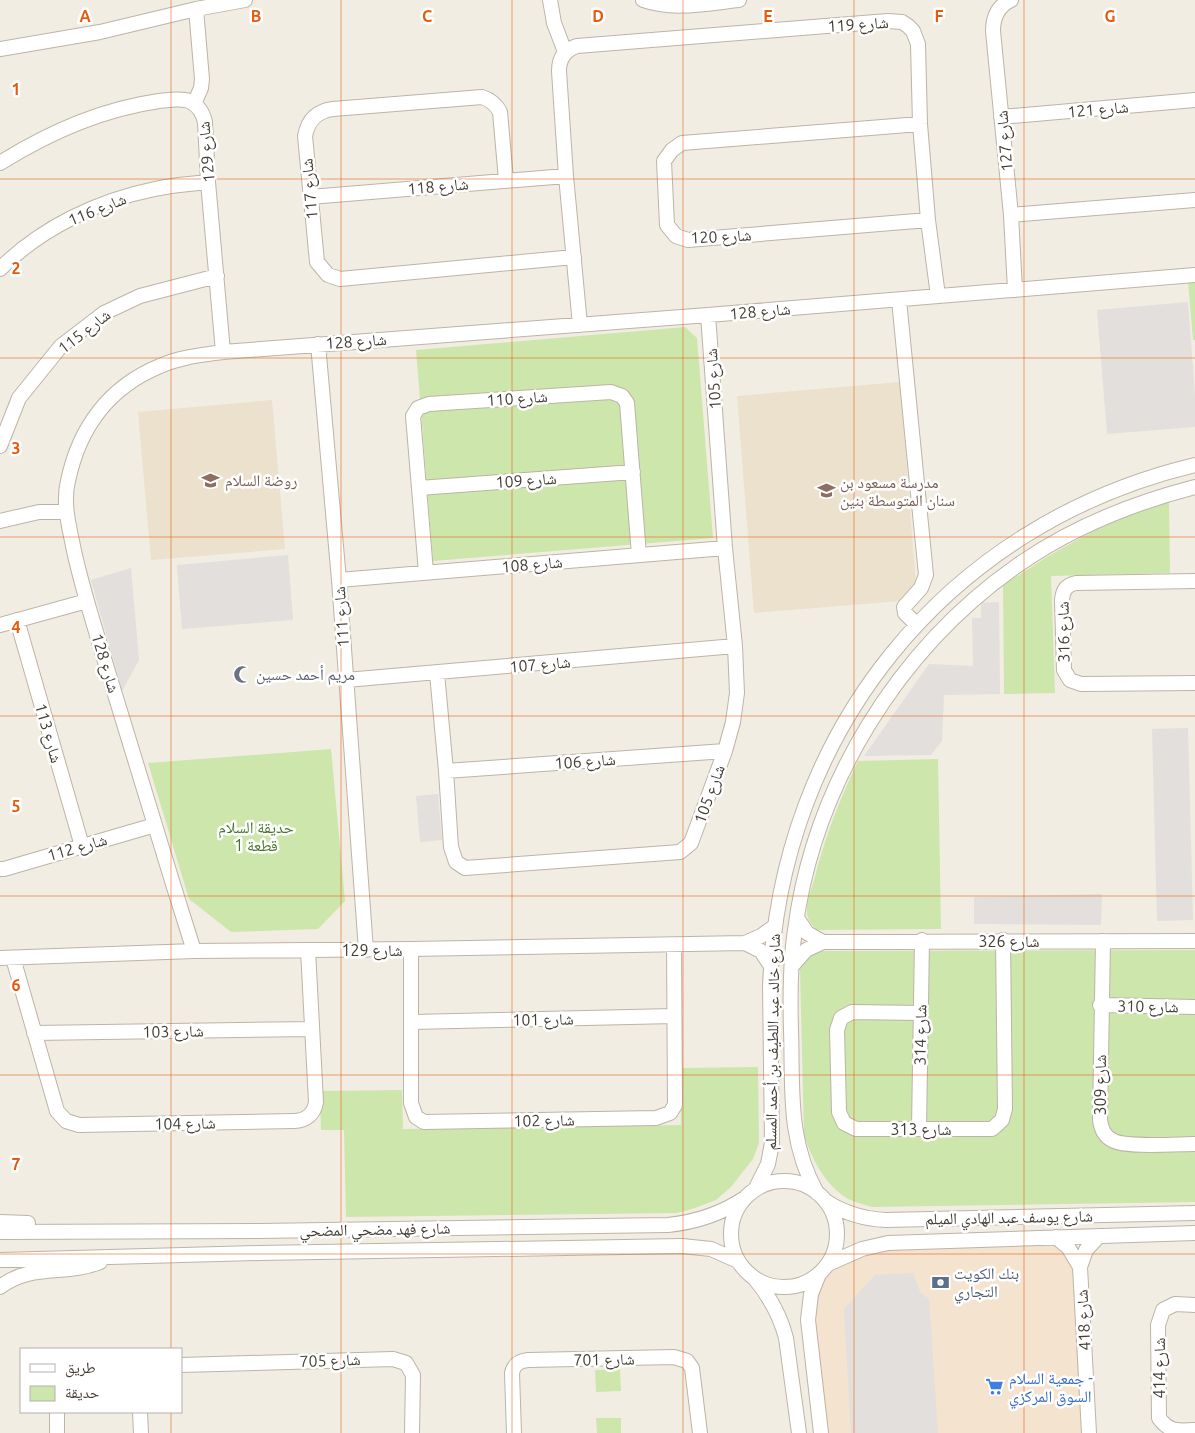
<svg xmlns="http://www.w3.org/2000/svg" width="1195" height="1433" font-family="Ubuntu,'Noto Naskh Arabic',sans-serif">
  <style>
    .commercial { fill: #f4e3ce }
    .education { fill: #ebe1cd }
    .green { fill: #cde6ac }
    .parking { fill: #e2dfdc }
    .lines { fill: none; stroke-linecap: round; stroke-linejoin: round }
    .minor-casing { stroke: #bdb4a6; stroke-width: 16 }
    .minor { stroke: #fff; stroke-width: 14 }
    .grid { fill: none; stroke: #e8590c; stroke-width: 1; stroke-opacity: 0.55 }
    .labels { text-anchor: middle; stroke-width: 5; stroke-linejoin: round; paint-order: stroke }
    .street-label { font-size: 16px; fill: #433d33; stroke: #fff }
    .education-label { font-size: 16px; fill: #785e54; stroke: #fff; text-anchor: start }
    .worship-label { font-size: 16px; fill: #5b616d; stroke: #fff; text-anchor: start }
    .park-label { font-size: 16px; fill: #477428; stroke: #fff }
    .service-label { font-size: 16px; fill: #4e5e75; stroke: #fff; text-anchor: start }
    .shop-label { font-size: 16px; fill: #366cbe; stroke: #fff; text-anchor: start }
    .grid-label { font-size: 16px; text-anchor: middle; font-weight: bold; fill: #e8590c; stroke: #fff; stroke-width: 5; stroke-linejoin: round; paint-order: stroke }
  </style>
  <rect width="100%" height="100%" fill="#f1ede3"/>
  <!-- commercial -->
  <path class="commercial" d="M1058,1244L1074,1264L1089,1433H826L809,1318L815,1292L828,1272L846,1259L881,1249Z"/>
  <!-- education -->
  <path class="education" d="M900,382L916,585L901,601L754,613L737,396Z
    M272,400L285,549L151,560L138,412Z"/>
  <!-- green -->
  <path class="green" d="M1188,281H1195V340H1193Z
    M685,327L697,338L713,538L433,561L416,350Z
    M1169,500L1170,573L1051,576L1055,693L1004,694L1003,585L1050,555L1106,524Z
    M331,749L345,901L318,929L231,932L189,899L148,763Z
    M938,759L941,929L817,930C812,925 808,921 807,914C806,903 811,890 814,880C825,837 839,801 858,761Z
    M1195,950V1202L872,1207C863,1204 852,1202 845,1197C824,1183 813,1160 804,1136L800,969C803,957 811,953 822,951Z
    M758,1067L759,1143L753,1159L731,1187L716,1200L695,1208L677,1213L346,1217L344,1130H321L320,1091L402,1090L403,1129L681,1125L680,1068Z
    M620,1369L621,1391L596,1392L595,1370Z
    M596,1418H621V1433H597Z"/>
  <!-- parking -->
  <path class="parking" d="M1188,302L1195,395V427L1107,434L1097,310Z
    M288,555L293,620L182,629L177,565Z
    M131,568L139,660L122,691L91,580Z
    M999,602L1000,694L944,695L942,741L931,755L864,756L929,664L973,666L972,618H981V603Z
    M1188,728L1193,920L1157,921L1152,729Z
    M438,794L442,840L420,842L416,796Z
    M1102,894L1101,925L974,924V897Z
    M913,1273L920,1292L929,1299L938,1433H851L844,1309L875,1275Z"/>
  <g class="lines">
    <defs>
      <path id="minor" d="M550,0L554,23L565,52
        M643,0C674,11 708,3 739,0
        M1011,0C998,6 993,17 993,31L1011,215L1015,290
        M0,49L100,32L196,9L245,0
        M194,104L201,88L202,79L196,9
        M1001,117L1195,100
        M920,124L682,143L672,150L664,161L667,225L676,236L688,240L928,220
        M0,163C48,133 103,109 159,101C169,100 180,98 189,101C198,105 203,113 205,122L208,182L223,352
        M506,180L500,112C496,104 491,100 482,97L333,109C317,111 308,120 305,136L317,262L328,275L340,279L574,257
        M310,197L566,176
        M1011,215L1195,200
        M0,269C41,228 99,200 155,189C172,185 191,184 208,182
        M899,300L926,575L921,588L904,607L905,613L917,625
        M580,325L566,176L559,71C559,59 564,50 577,46L888,21L902,22L908,26L913,31L918,44L920,124L928,220L938,296
        M318,344L339,580L366,950
        M0,446L19,398L61,346L104,313L140,296L217,276
        M419,488L633,472
        M0,521L39,512H66
        M426,572L413,416L418,408L429,404L611,392L622,396L627,403L639,555
        M339,580L725,548
        M1195,581L1076,583C1066,585 1063,590 1062,600L1064,670L1070,680L1081,684L1195,683
        M17,620L82,846
        M0,625L87,601
        M437,673L446,771L451,847L456,862L465,868L680,852L691,843L725,751L733,722L737,693L735,646L725,548L708,315
        M346,680L735,646
        M446,771L725,751
        M0,869H4L155,825
        M797,918L807,933L823,942
        M1103,941L1100,1120C1101,1128 1104,1136 1112,1140C1124,1148 1178,1144 1195,1144
        M745,943L761,951L771,966
        M411,949V1103L416,1117L424,1122L656,1118L670,1113L675,1105L674,945
        M194,951C164,856 135,761 106,665C94,624 80,583 72,541C68,522 63,501 68,481C79,428 109,387 160,366C180,357 202,355 223,352L708,315L1195,275
        M0,958L194,951L411,949L745,943L761,936L775,926
        M13,958L57,1111L66,1121L79,1125L294,1121C306,1121 314,1114 316,1102L308,950
        M792,966L806,950L823,942L1195,941
        M1100,1005L1195,1007
        M920,1013L852,1012L841,1018L837,1030L839,1112L844,1123L856,1129H992L1002,1120L1005,1109L1003,940
        M412,1022L674,1016
        M34,1033L312,1029
        M919,1129L922,940
        M731 1234a53 53 0 1 1 106 0a53 53 0 1 1-106 0Z
        M755,1190L768,1164L772,1143L770,986C779,732 947,524 1195,465
        M817,1193C787,1140 793,1088 791,1030C790,996 790,963 795,930C814,785 898,649 1018,565C1071,528 1133,503 1195,487
        M827,1202C846,1214 864,1219 886,1220L1195,1213
        M0,1222L28,1223
        M0,1232L259,1231L668,1225C697,1222 721,1214 745,1198
        M1056,1237L1068,1247L1080,1267
        M0,1260L259,1253L682,1246L711,1249L738,1261
        M828,1264L862,1249L888,1243L1195,1233
        M819,1274L811,1294L808,1320L821,1433
        M755,1279C770,1297 780,1315 786,1338L799,1433
        M0,1287C31,1263 66,1276 100,1262
        M1195,1305L1175,1304L1163,1310L1158,1325L1159,1418C1169,1432 1178,1431 1195,1430
        M181,1365L393,1359L406,1363L413,1375L412,1433
        M57,1412V1433
        M140,1412L141,1433
        M514,1433L512,1373C514,1364 519,1361 528,1360L674,1357L687,1361L692,1368L700,1433
        M1089,1433L1080,1267L1086,1250L1099,1236"/>
    </defs>
    <!-- minor casing -->
    <use href="#minor" class="minor-casing"/>
    <!-- minor -->
    <use href="#minor" class="minor"/>
  </g>
  <!-- grid -->
  <path class="grid" d="M171,0V1349M341,0V1433M512,0V1433M683,0V1433M854,0V1433M1024,0V1433M0,179H1195M0,358H1195M0,537H1195M0,716H1195M0,896H1195M0,1075H1195M0,1254H1195M171,1412V1433"/>
  <!-- icons -->
  <defs>
    <symbol id="school-bare" viewBox="-9 -9 18 18"><path d="M0-5L7-2L0 1L-7-2ZM-4 1L0 2.5L4 1V4Q0 6-4 4Z" fill="#8d6e63" stroke="#fff" stroke-width="2.5" paint-order="stroke"/></symbol>
    <symbol id="mosque-bare" viewBox="-9 -9 18 18"><path d="M3.5-4.9A6 6 0 1 0 3.5 4.9A5 5 0 1 1 3.5-4.9Z" fill="#6b7280" stroke="#fff" stroke-width="2.5" paint-order="stroke"/></symbol>
    <symbol id="bank-bare" viewBox="-9 -9 18 18"><path d="M-6-4H6V4H-6ZM0-2.3a2.3 2.3 0 1 0 0 4.6a2.3 2.3 0 1 0 0-4.6Z" fill="#5c6f8a" stroke="#fff" stroke-width="2.5" paint-order="stroke"/></symbol>
    <symbol id="supermarket-bare" viewBox="-9 -9 18 18"><path d="M-6-5.5h2.5l.6 2H6L4.5 2H-2.5L-4.4-4H-6ZM-1.5 3.2a1.3 1.3 0 1 0 .1 0ZM3 3.2a1.3 1.3 0 1 0 .1 0Z" fill="#3f7fe0" stroke="#fff" stroke-width="2.5" paint-order="stroke"/></symbol>
  </defs>
  <g fill-rule="evenodd">
    <use href="#school-bare" x="198" y="468" width="25" height="25"/>
    <use href="#school-bare" x="814" y="478" width="25" height="25"/>
    <use href="#mosque-bare" x="230" y="662" width="25" height="25"/>
    <use href="#bank-bare" x="928" y="1270" width="25" height="25"/>
    <use href="#supermarket-bare" x="982" y="1374" width="25" height="25"/>
  </g>
  <g class="labels">
    <!-- street labels -->
    <g class="street-label">
      <text transform="translate(858 24) rotate(-4)" y="6">شارع 119</text>
      <text transform="translate(1098 109) rotate(-5)" y="6">شارع 121</text>
      <text transform="translate(1004 141) rotate(-95)" y="6">شارع 127</text>
      <text transform="translate(206 152) rotate(-95)" y="6">شارع 129</text>
      <text transform="translate(438 186) rotate(-5)" y="6">شارع 118</text>
      <text transform="translate(309 189) rotate(-95)" y="6">شارع 117</text>
      <text transform="translate(97 209) rotate(-22)" y="6">شارع 116</text>
      <text transform="translate(721 236) rotate(-3)" y="6">شارع 120</text>
      <text transform="translate(760 311) rotate(-5)" y="6">شارع 128</text>
      <text transform="translate(84 331) rotate(-38)" y="6">شارع 115</text>
      <text transform="translate(356 341) rotate(-4)" y="6">شارع 128</text>
      <text transform="translate(713 379) rotate(-94)" y="6">شارع 105</text>
      <text transform="translate(517 398) rotate(-4)" y="6">شارع 110</text>
      <text transform="translate(526 480) rotate(-4)" y="6">شارع 109</text>
      <text transform="translate(532 564) rotate(-5)" y="6">شارع 108</text>
      <text transform="translate(341 617) rotate(-94)" y="6">شارع 111</text>
      <text transform="translate(1063 632) rotate(-91)" y="6">شارع 316</text>
      <text transform="translate(106 663) rotate(73)" y="6">شارع 128</text>
      <text transform="translate(540 664) rotate(-5)" y="6">شارع 107</text>
      <text transform="translate(49 733) rotate(74)" y="6">شارع 113</text>
      <text transform="translate(585 761) rotate(-4)" y="6">شارع 106</text>
      <text transform="translate(709 794) rotate(-70)" y="6">شارع 105</text>
      <text transform="translate(77 847) rotate(-16)" y="6">شارع 112</text>
      <text x="1009" y="947">شارع 326</text>
      <text x="372" y="956">شارع 129</text>
      <text transform="translate(1148 1006) rotate(1)" y="6">شارع 310</text>
      <text transform="translate(543 1019) rotate(-1)" y="6">شارع 101</text>
      <text transform="translate(173 1031) rotate(-1)" y="6">شارع 103</text>
      <text transform="translate(920 1035) rotate(-89)" y="6">شارع 314</text>
      <text transform="translate(772 1042) rotate(-89)" y="6">شارع خالد عبد اللطيف بن أحمد المسلم</text>
      <text transform="translate(1100 1085) rotate(-90)" y="6">شارع 309</text>
      <text transform="translate(544 1120) rotate(-1)" y="6">شارع 102</text>
      <text transform="translate(185 1123) rotate(-1)" y="6">شارع 104</text>
      <text x="921" y="1135">شارع 313</text>
      <text transform="translate(1009 1217) rotate(-1)" y="6">شارع يوسف عبد الهادي الميلم</text>
      <text transform="translate(375 1229) rotate(-1)" y="6">شارع فهد مضحي المضحي</text>
      <text transform="translate(1083 1320) rotate(-93)" y="6">شارع 418</text>
      <text transform="translate(604 1359) rotate(-1)" y="6">شارع 701</text>
      <text transform="translate(330 1360) rotate(-2)" y="6">شارع 705</text>
      <text transform="translate(1159 1368) rotate(-90)" y="6">شارع 414</text>
    </g>
    <!-- education labels -->
    <g class="education-label">
      <text x="225" y="486">روضة السلام</text>
      <text x="840" y="488">مدرسة مسعود بن<tspan x="840" dy="18">سنان المتوسطة بنين</tspan></text>
    </g>
    <!-- worship labels -->
    <g class="worship-label">
      <text x="256" y="680">مريم أحمد حسين</text>
    </g>
    <!-- park labels -->
    <g class="park-label">
      <text x="256" y="833">حديقة السلام<tspan x="256" dy="18">قطعة 1</tspan></text>
    </g>
    <!-- service labels -->
    <g class="service-label">
      <text x="954" y="1279">بنك الكويت<tspan x="954" dy="18">التجاري</tspan></text>
    </g>
    <!-- shop labels -->
    <g class="shop-label">
      <text x="1009" y="1384">جمعية السلام -<tspan x="1009" dy="18">السوق المركزي</tspan></text>
    </g>
  </g>
  <g class="grid-label">
    <text x="85" y="22">A</text>
    <text x="256" y="22">B</text>
    <text x="427" y="22">C</text>
    <text x="598" y="22">D</text>
    <text x="768" y="22">E</text>
    <text x="939" y="22">F</text>
    <text x="1110" y="22">G</text>
    <text x="16" y="95">1</text>
    <text x="16" y="274">2</text>
    <text x="16" y="454">3</text>
    <text x="16" y="633">4</text>
    <text x="16" y="812">5</text>
    <text x="16" y="991">6</text>
    <text x="16" y="1170">7</text>
  </g>
  <!-- legend -->
  <rect x="20" y="1348" width="162" height="65" fill="#ffffff" stroke="#b4b1ad"/>
  <rect x="30" y="1364" width="25" height="8" fill="#ffffff" stroke="#b4b1ad"/>
  <text x="65" y="1373" font-size="15" fill="#433d33">طريق</text>
  <rect x="30" y="1386" width="25" height="15" fill="#cde6ac" stroke="#b4b1ad"/>
  <text x="65" y="1398" font-size="15" fill="#433d33">حديقة</text>
</svg>
